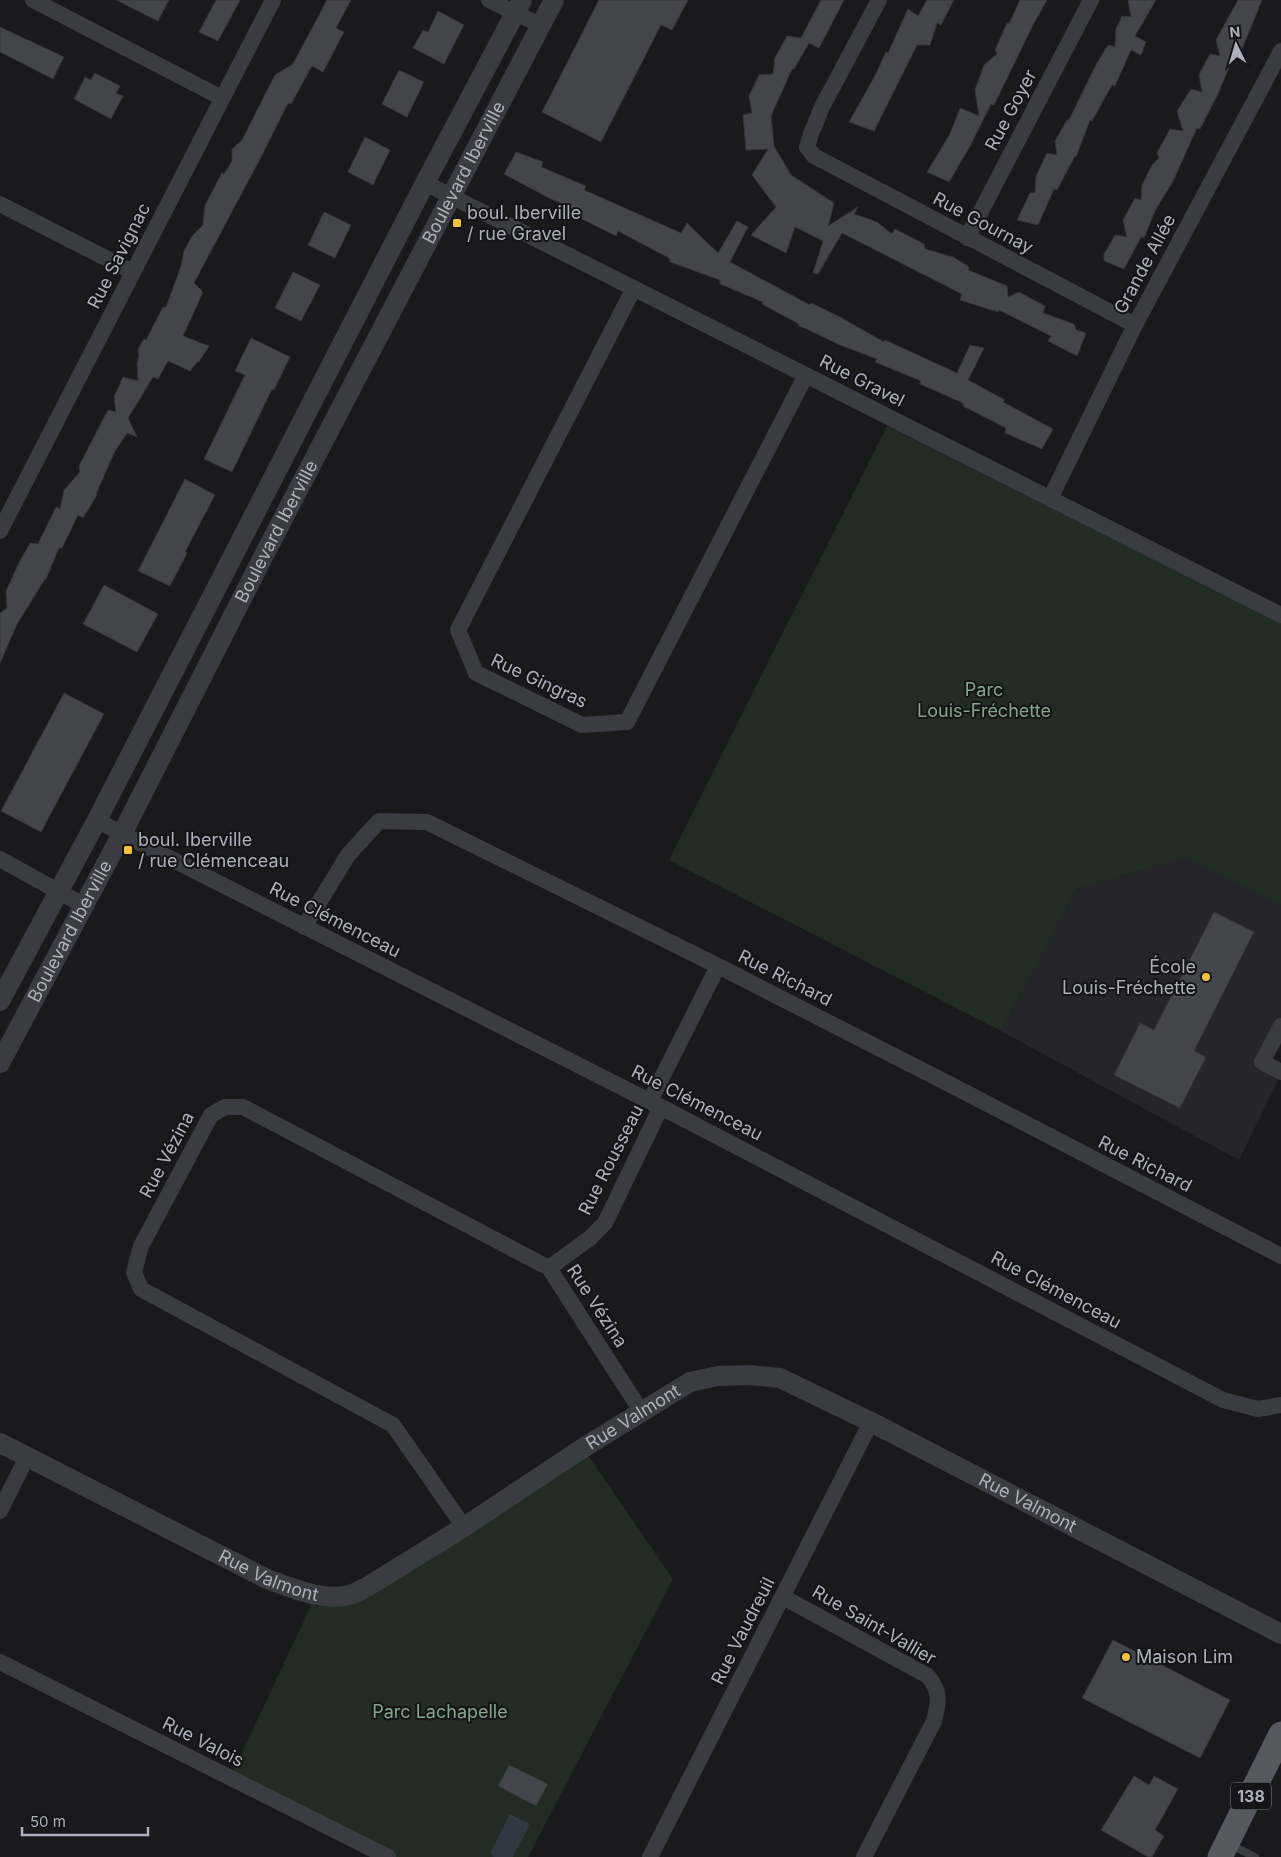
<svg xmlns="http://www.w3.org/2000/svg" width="1281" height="1857" font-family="Inter,sans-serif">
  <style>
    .built { fill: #26262a }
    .green { fill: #222b24 }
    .water { fill: #303841 }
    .building { fill: #44454a; stroke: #353439 }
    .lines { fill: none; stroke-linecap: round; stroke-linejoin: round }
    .service { stroke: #3b3c42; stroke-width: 8 }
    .minor { stroke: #3b3c42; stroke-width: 16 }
    .tertiary { stroke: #3b3c42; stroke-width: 20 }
    .primary { stroke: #575961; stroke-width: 25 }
    .poi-dot { fill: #f3c23c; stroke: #151518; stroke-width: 2 }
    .labels { text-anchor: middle; stroke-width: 4; stroke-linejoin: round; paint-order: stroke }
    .shield { fill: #151518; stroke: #7f828b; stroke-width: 1 }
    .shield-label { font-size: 16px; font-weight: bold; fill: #adb0bc }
    .street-label { font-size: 18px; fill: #adb0bc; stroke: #151518 }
    .poi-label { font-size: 18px; fill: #adb0bc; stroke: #151518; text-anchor: start }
    .park-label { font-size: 18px; fill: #84a789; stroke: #151518 }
  </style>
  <rect width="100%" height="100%" fill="#1a1a1d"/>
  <!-- built -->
  <path class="built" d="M1185,858L1281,906V1027L1262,1062L1281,1074L1239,1160L1001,1031L1077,889Z"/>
  <!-- green -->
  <path class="green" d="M891,418L1281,615V906L1185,858L1077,889L1001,1031L669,860Z
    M583,1448L673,1579L528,1857H389L230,1778L316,1595L335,1596Z"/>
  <!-- water -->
  <path class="water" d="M509,1815H511L528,1823L529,1826L513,1857H494L490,1853Z"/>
  <!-- building -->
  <path class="building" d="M116,0H169L158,21Z
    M216,0H240L218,41L199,32Z
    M327,0H351L336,28L344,32L323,72L312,66L291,104L288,103L261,157L194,283L203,292L183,336L209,346L199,362L198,361L190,371L168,361L158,379L153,377L128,418L137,437L127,433L114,453L96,494L97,495L83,518L78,515L62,548H59L46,579H45L17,624L0,663V613L7,608L6,591L20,561L30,543L38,544L56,507L60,509L64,490L80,472L79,466L108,410L116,412L114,397L123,377L138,381L137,363L139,356L138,349L144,339L146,340L163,307H166L181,266L184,251L192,236L203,225L205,205L222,173L224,174L232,161V149L242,140L275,75L293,64Z
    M599,0H688L672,30L661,25L601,142L542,112Z
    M821,0H844L819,48L809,43L794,69H792L771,116L774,146L791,175L834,203L828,226L858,207L854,214L877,222L892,234L895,229L924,244L925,249L953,257L969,267L968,270L1007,286L1008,297L1019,292L1045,306L1043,313L1074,324L1076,330L1086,333L1077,356L1048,341L1051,336L999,310L998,312L960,300L962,294L842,233L818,274L813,273L823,241L795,227L786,253L751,235L776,207L752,175L768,149L746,150L743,115L752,113L749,96L759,75L773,74L775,58L787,36L801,38Z
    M927,0H954L941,25L937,23L930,45H917L874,131L849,122L876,74L886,52L888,53L908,9L918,16Z
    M1020,0H1047L1034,23L994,105L991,104L969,148L949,182L927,172L950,134L960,108L979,116L975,90L984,65L997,54L995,50L1007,23L1009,24Z
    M1128,0H1156L1135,36L1146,42L1141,55L1131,50L1115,86L1112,85L1092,121L1090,120L1076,157L1075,156L1057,190L1054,189L1038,225L1017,220L1030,193H1035L1036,176L1047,153L1057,155L1055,141L1067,120H1069L1096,65L1108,45L1115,47L1116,29L1122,16L1131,17Z
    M1238,0H1262L1240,54L1235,53L1217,96L1200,129L1197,128L1173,181L1155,211L1144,238L1141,237L1124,269L1104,261V254L1115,235L1127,237L1123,220L1135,198L1141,200L1142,185L1152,165L1159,158L1157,153L1170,129L1183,131L1177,111L1191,89L1202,92L1199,75L1210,54L1220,56L1216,40Z
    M438,11L464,25L444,64L413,48L423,30L428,32Z
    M0,27L64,57L53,79L0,52Z
    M399,70L424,82L407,117L382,104Z
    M95,73L120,86L116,93L123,96L111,119L74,99L85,77L91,80Z
    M365,137L390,150L373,185L348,172Z
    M516,152L543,162L541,167L586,186L584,190L681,233L687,223L718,253L737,221L748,227L730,262L810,305L811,303L840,317L884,342L885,340L957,373L970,345L984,348L968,380L1005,400L1003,402L1053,429L1042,449L1005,433L1006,428L963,406V403L920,384L921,381L875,362L877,359L840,345L798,325L799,324L762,304L763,302L720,284V280L670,262L669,258L618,231L616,236L580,218L582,213L549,198L504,174Z
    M324,212L351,225L335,258L308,245Z
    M293,272L320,285L301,321L275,308Z
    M251,338L290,357L274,390L272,389L232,472L204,459L245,375L235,371Z
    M185,479L215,495L185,552L187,553L170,586L138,571Z
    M104,585L158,614L137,652L83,624Z
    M64,693L104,714L41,832L1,811Z
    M1214,912L1254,932L1194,1051L1206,1057L1180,1108L1114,1075L1140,1023L1154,1030Z
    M1113,1640L1230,1700L1200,1758L1082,1698Z
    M509,1765L548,1784L536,1806L498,1786Z
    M1134,1776L1149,1785L1154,1776L1178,1789L1155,1830L1164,1836L1152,1857H1148L1101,1830Z"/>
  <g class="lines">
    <!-- service -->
    <path class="service" d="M1229,1844L1255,1857"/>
    <!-- minor -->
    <path class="minor" d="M33,0L222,98
      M489,0L540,25
      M879,0L822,107L811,134L807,147L814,156L1135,325
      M425,183L1281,615
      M0,204L133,272
      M967,238L1091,0
      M634,288L458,630L476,673L582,725L627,722L806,375
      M1050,499L1135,325L1281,51
      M0,531L273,0
      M97,820L122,834L661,1107L1223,1400L1258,1409L1281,1405
      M0,859L83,905
      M304,927L348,855L379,821L427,822L718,966L955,1087L1281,1256
      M1281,1026L1262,1062L1281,1072
      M650,1101L718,966
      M549,1268L590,1238L605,1223L661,1107
      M0,1511L27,1457
      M464,1527L393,1425L141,1289L134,1272L141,1246L211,1115L225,1107H243L549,1268L641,1411
      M783,1597L928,1676C941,1693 939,1701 934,1721L864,1857
      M0,1662L388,1857
      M650,1857L871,1422"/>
    <!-- tertiary -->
    <g class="tertiary">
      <path d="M0,1001L97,820L425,183L522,0"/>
      <path id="s1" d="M0,1063L122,834L263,557L554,0"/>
      <path id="s2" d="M0,1443L267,1579C293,1588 324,1603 353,1594C357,1592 362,1589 367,1587L464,1527L583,1448L690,1382L718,1376L749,1375L780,1378L871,1422L1281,1634"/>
    </g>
    <!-- primary -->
    <path class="primary" d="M1220,1857L1281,1734"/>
  </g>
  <!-- markers -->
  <g class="poi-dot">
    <rect x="452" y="218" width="10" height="10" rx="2.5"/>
    <rect x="123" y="845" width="10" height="10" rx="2.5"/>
    <circle cx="1206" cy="977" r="5"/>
    <circle cx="1126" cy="1657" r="5"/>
  </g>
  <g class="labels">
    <!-- shield labels -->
    <rect class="shield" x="1231" y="1782.5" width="40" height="27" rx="4"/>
    <g class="shield-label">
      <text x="1251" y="1802">138</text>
    </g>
    <!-- street labels -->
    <g class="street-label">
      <text transform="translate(1011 110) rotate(-62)" y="6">Rue Goyer</text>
      <text dy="6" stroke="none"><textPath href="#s1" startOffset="1004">Boulevard Iberville</textPath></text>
      <text transform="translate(983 223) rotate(28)" y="6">Rue Gournay</text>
      <text transform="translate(119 256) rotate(-63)" y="6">Rue Savignac</text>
      <text transform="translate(1145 264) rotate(-62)" y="6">Grande Allée</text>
      <text transform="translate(862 381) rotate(27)" y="6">Rue Gravel</text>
      <text dy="6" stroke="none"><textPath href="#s1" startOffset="599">Boulevard Iberville</textPath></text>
      <text transform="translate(539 681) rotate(25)" y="6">Rue Gingras</text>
      <text transform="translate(335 920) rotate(27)" y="6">Rue Clémenceau</text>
      <text dy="6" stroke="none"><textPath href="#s1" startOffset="149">Boulevard Iberville</textPath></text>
      <text transform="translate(785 978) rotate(27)" y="6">Rue Richard</text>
      <text transform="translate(697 1103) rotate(27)" y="6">Rue Clémenceau</text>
      <text transform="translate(167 1155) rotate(-62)" y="6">Rue Vézina</text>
      <text transform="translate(611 1160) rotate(-63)" y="6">Rue Rousseau</text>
      <text transform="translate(1145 1164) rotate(27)" y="6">Rue Richard</text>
      <text transform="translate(1056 1290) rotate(28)" y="6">Rue Clémenceau</text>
      <text transform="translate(597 1306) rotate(57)" y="6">Rue Vézina</text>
      <text dy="6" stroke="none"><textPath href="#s2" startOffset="720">Rue Valmont</textPath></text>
      <text dy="6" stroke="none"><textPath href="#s2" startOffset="1155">Rue Valmont</textPath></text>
      <text dy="6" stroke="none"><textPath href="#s2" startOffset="300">Rue Valmont</textPath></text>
      <text transform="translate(874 1625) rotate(30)" y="6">Rue Saint-Vallier</text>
      <text transform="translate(743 1631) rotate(-63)" y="6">Rue Vaudreuil</text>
      <text transform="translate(203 1742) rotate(27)" y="6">Rue Valois</text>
    </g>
    <!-- poi labels -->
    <g class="poi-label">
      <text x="467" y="219">boul. Iberville<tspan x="467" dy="21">/ rue Gravel</tspan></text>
      <text x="138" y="846">boul. Iberville<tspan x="138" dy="21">/ rue Clémenceau</tspan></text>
      <text x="1196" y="973" text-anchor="end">École<tspan x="1196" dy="21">Louis-Fréchette</tspan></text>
      <text x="1136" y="1663">Maison Lim</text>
    </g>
    <!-- park labels -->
    <g class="park-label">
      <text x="984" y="696">Parc<tspan x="984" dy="21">Louis-Fréchette</tspan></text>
      <text x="440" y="1718">Parc Lachapelle</text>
    </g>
  </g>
  <!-- north arrow -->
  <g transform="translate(1236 45) rotate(355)" stroke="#151518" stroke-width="4" paint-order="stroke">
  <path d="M0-4L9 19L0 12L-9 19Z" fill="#adb0bc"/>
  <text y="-8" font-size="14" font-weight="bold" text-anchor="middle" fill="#adb0bc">N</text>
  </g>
  <!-- scale -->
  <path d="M22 1827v8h126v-8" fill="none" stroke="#adb0bc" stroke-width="2.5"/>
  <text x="30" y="1827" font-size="15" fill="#adb0bc" stroke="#151518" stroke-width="4" paint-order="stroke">50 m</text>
</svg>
